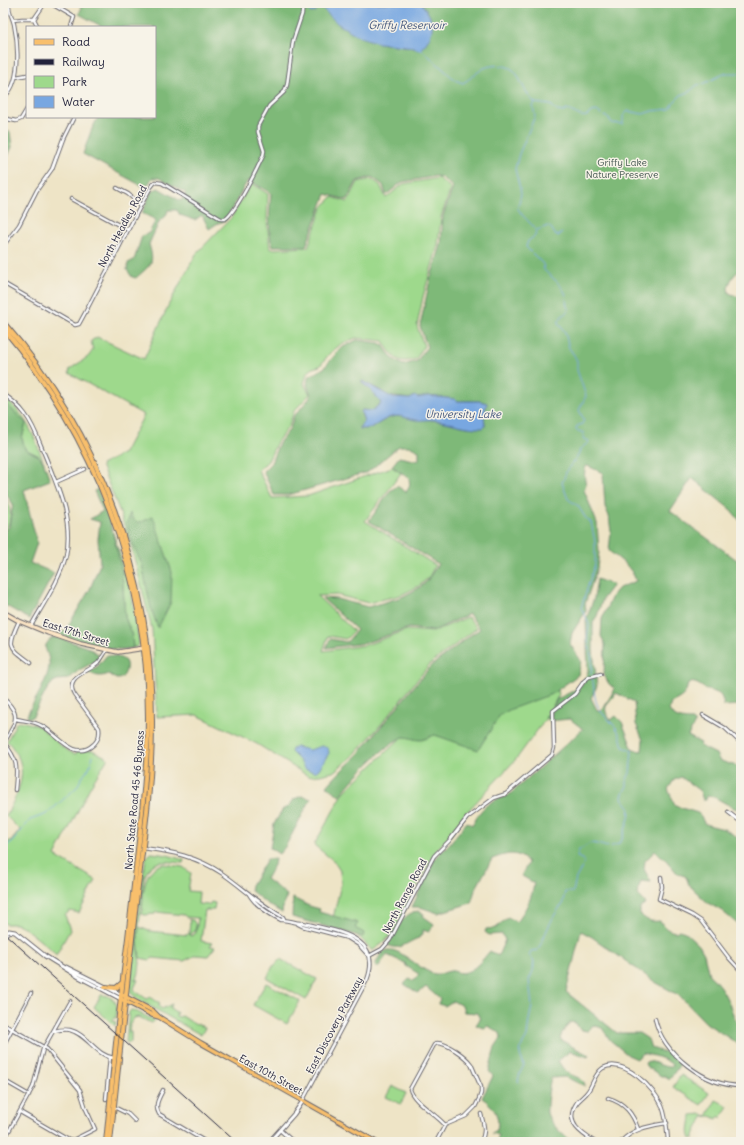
<svg xmlns="http://www.w3.org/2000/svg" width="744" height="1145" font-family="Delius,sans-serif">
  <style>
    .green { fill: #9ed98c; stroke: #607e64 }
    .forest { fill: #7eb978; stroke: #506e5a; fill-rule: evenodd }
    .water { fill: #78a7e1; stroke: #4d648e }
    .lines { fill: none; stroke-linecap: round; stroke-linejoin: round }
    .stream { stroke: #78a7e1; stroke-width: 1 }
    .minor-casing { stroke: #69666c; stroke-width: 4.5 }
    .tertiary-casing { stroke: #69666c; stroke-width: 5 }
    .secondary-casing { stroke: #69666c; stroke-width: 5.5 }
    .primary-casing { stroke: #69666c; stroke-width: 5.5 }
    .trunk-casing { stroke: #69666c; stroke-width: 6 }
    .minor { stroke: #fff; stroke-width: 2.5 }
    .tertiary { stroke: #fff; stroke-width: 3 }
    .secondary { stroke: #fce5c4; stroke-width: 3.5 }
    .primary { stroke: #f8bf6c; stroke-width: 3.5 }
    .trunk { stroke: #f8bf6c; stroke-width: 4 }
    .rail { stroke: #22223b; stroke-width: 1 }
    .labels { text-anchor: middle; stroke-width: 3; stroke-linejoin: round; paint-order: stroke }
    .park-label { font-size: 10px; fill: #475953; stroke: #f7f3e8 }
    .street-label { font-size: 10px; fill: #22223b; stroke: #f7f3e8 }
    .water-label { font-size: 11px; font-style: italic; fill: #44577d; stroke: #f7f3e8 }
  </style>
  <rect width="100%" height="100%" fill="#f7f3e8"/>
  <filter id="ink" filterUnits="userSpaceOnUse"><feTurbulence type="fractalNoise" baseFrequency=".025" numOctaves="2"/><feDisplacementMap in="SourceGraphic" scale="8" xChannelSelector="R" yChannelSelector="G"/><feConvolveMatrix kernelMatrix="1 2 1 2 8 2 1 2 1" color-interpolation-filters="sRGB"/></filter>
  <filter id="wash" filterUnits="userSpaceOnUse"><feTurbulence type="fractalNoise" baseFrequency=".012" numOctaves="4" result="noise"/><feDisplacementMap in="SourceGraphic" scale="16" xChannelSelector="R" yChannelSelector="G"/><feGaussianBlur stdDeviation="0.9" result="paint"/><feColorMatrix in="noise" values="0 0 0 0 0 0 0 0 0 0 0 0 0 0 0 0 0 1.4 0 .05"/><feComposite in="paint" operator="in"/></filter>
  <g filter="url(#wash)">
    <rect width="100%" height="100%" fill="#eee4c6"/>
    <!-- green -->
    <path class="green" d="M438,178L451,188L441,217L438,245L423,297L417,326L424,346L416,359C397,365 393,357 383,341L356,338L341,344L329,354L320,366L313,368L307,373L304,384L310,394L294,411L289,426L277,442L268,461L258,470L272,498L308,496L392,467L401,473L365,521L435,565L429,577L419,586L401,595L368,603L337,595L317,596L354,631L346,639L328,636L323,651L366,645L407,630L433,632L468,617L477,628L430,664L378,728L351,758L333,772L320,775L308,776L257,744L197,715L157,717L152,629L132,549L118,507L101,465L124,453L144,415L69,373L70,369L88,357L93,350L91,341L97,337L144,359L169,304L196,254L231,218L251,183L268,194L267,221L270,249L308,247L322,208L332,197L348,202L358,182L372,179L380,185L386,198L403,184Z
      M3,397C27,415 34,436 44,463L39,456L25,449L22,438L26,423L3,401Z
      M3,496C12,505 13,523 3,532Z
      M110,523L131,590L139,642L138,646L133,648L132,636L125,617L122,571Z
      M557,689L559,694L547,717L517,758L466,813L450,836L437,849L393,933L383,943L372,951C357,932 353,933 331,927L341,884L340,871L334,861L314,845L344,792L405,734L501,712Z
      M19,721L33,724L45,729L44,731C55,739 62,750 76,754L77,751L92,750L108,758L90,787L55,856L96,880L79,913L70,911L65,915L70,930L56,955L53,951L22,926L16,924H6L3,922V845L13,839L20,830L6,816C20,789 32,767 7,741L16,723Z
      M152,853L167,855L184,860L183,863H181C163,861 151,859 144,878L138,933L137,942L140,963L139,972L137,979H134L138,980L134,988L135,991L147,999L149,997L160,1003L158,1006L162,1009L172,1004L170,1008L177,1013L176,1016L179,1017L182,1016L196,1025L198,1024L205,1028L201,1035L139,1000L130,992L140,891L146,858L150,854Z
      M164,864L183,867L191,873L188,891L199,892L198,904L209,905L211,902L215,903L214,910H205L201,941L212,943L210,946L215,947L208,956L196,955L184,961L153,958L150,960L140,958L138,939L139,927L149,931L187,935L189,933L190,921L188,919L193,920L196,925L195,931L189,935L191,936L196,933L198,918L186,917L184,915L156,912L155,914L144,915L142,913C144,893 141,869 164,864Z
      M280,959L317,979L306,1000L267,978L273,966L275,965Z
      M266,983L300,1001L287,1024L253,1005Z
      M102,994L105,996L106,995C119,1002 117,1005 116,1018H114L113,1021L116,1022L115,1026L94,1007Z
      M131,1010H133L154,1020V1021L151,1023L139,1017L134,1018L131,1023H130L129,1032H131V1042L130,1043L126,1042L129,1012Z
      M681,1075L709,1093L701,1105L673,1087Z
      M392,1086L406,1093L401,1104L386,1097Z
      M716,1100L728,1106L721,1118L719,1116L717,1119L711,1116L703,1117L694,1135V1138L691,1139C687,1130 691,1124 691,1115L702,1114L707,1116Z"/>
    <!-- forest -->
    <path class="forest" d="M75,3H309L308,10L321,7L328,13L384,44L413,47L419,50C436,33 436,22 421,3H741V270C734,273 729,282 728,289L729,293L741,298V522L731,510L692,478L670,511L741,563V706L739,705L724,706C723,702 722,696 719,694C715,691 710,692 706,689C700,686 696,681 688,683C686,696 682,697 671,703L669,710C674,719 683,720 692,720L695,723L688,736L701,743L700,746L716,754L719,760L729,764L741,767L739,774L741,776V807L736,809L714,797L707,796L706,800H703L700,791L681,777L674,780L668,789L675,806L698,813L701,816L704,823L708,825L724,829L741,839V872L737,875L739,879L741,880V927L722,911L708,903L689,885L687,879L685,876L678,874L666,860L655,851L645,861L644,869L651,882L641,881C635,899 637,891 646,904L640,908V914C647,921 650,922 660,921C665,928 668,931 676,932L679,930L685,932L699,945L704,954L709,975C718,982 725,993 729,1004C733,1011 734,1022 741,1026V1046L706,1023L680,996L655,982L592,937L581,931L566,992L617,1033H639L648,1039L651,1048L670,1054L680,1064L670,1079L665,1076H661L646,1066L645,1063L648,1061C656,1062 664,1068 671,1067L672,1065C665,1057 652,1056 642,1053L637,1059L628,1055L610,1040L602,1028L593,1025L588,1031L580,1030L576,1023L570,1022L562,1033L560,1039L573,1047L589,1055L588,1057L570,1051L558,1061C561,1065 563,1070 568,1073C574,1077 585,1078 585,1086L565,1077L551,1078C549,1085 546,1107 547,1113C550,1124 563,1135 572,1142H496L499,1135L492,1133L497,1130C500,1116 494,1106 482,1098L493,1076L489,1071L495,1047L501,1038L500,1033L488,1026L484,1028L476,1025L480,1019L477,1013L464,1012L462,1006L453,1001L445,1006L438,1004L440,999L426,987L418,993L404,984L409,979L414,981L419,974L406,966L405,963L387,955L378,967L375,965C378,960 381,950 388,950C401,948 420,971 435,974C441,975 444,972 450,971C454,970 457,973 462,973C474,972 483,959 490,951L498,956L505,940L502,934L489,935L485,932L486,929L496,928L508,917L516,922C525,912 533,896 534,883L522,876C522,871 527,868 528,862C516,850 506,854 492,859L475,890L471,903L438,913L420,907H412L435,858L450,843L467,822L472,825C481,808 489,800 508,796L583,729L570,719L549,721L545,717L550,715L557,699L573,691L583,683L588,672L586,620L594,598L597,579L613,585L603,598L597,616L593,622V650L597,686L591,698L597,710H602L615,689L609,684L604,675L605,644L601,636L602,619L612,596L619,588L636,581C632,567 619,559 609,551L611,532L609,516L605,507L603,473L588,466H586C584,472 584,478 586,484L584,490L597,523L599,552L597,568L585,604L586,611L572,633L570,644L581,661L578,675L552,694L511,709L500,715L478,750L435,735C430,736 425,740 420,740C415,740 409,737 404,737C390,739 347,784 340,796L327,786L342,770L355,758L431,666L471,635L480,629L469,614L433,631L409,628L365,643L326,648L330,639L347,642L357,630L322,598L337,599L368,607L402,597L419,588L427,581L438,564L369,521L390,491L397,486L406,492C410,487 410,485 409,478L392,466L399,457L418,461L419,460V451L409,446H399L368,472L288,495H274L263,471L271,463L279,443L290,429L294,416L308,400L311,395L307,385L308,377L324,368L341,348L357,340L379,343L383,345L392,358L403,365L417,361L427,347L420,326L430,280L441,245L443,216L453,187L441,177L436,176L402,182L386,195L383,185L372,177L357,181L347,200L326,194L306,246H273C267,236 270,205 271,193L248,180L225,221L218,223L209,229L202,215L195,220L180,215L177,210H168L166,216L160,220L149,244C155,265 151,264 136,278L132,277L127,270L128,263L134,260L142,236L149,233L156,220L142,213L151,192L158,188L181,201L186,193L159,178H152L148,185L142,186L83,154L91,131L98,117H155V27H103L79,14L82,7ZM362,381L380,390L388,396L410,399L413,397L420,398L428,396L455,399L457,401H479L487,403L484,415L485,426C472,430 459,425 446,422C434,420 423,419 412,418C407,418 402,416 397,416C381,418 376,430 360,429L359,428L364,421L361,413L362,410L372,411L381,403L370,389L362,383ZM616,693L634,702L636,724L643,740L642,751L633,750L622,722L616,716L611,720C600,707 608,704 616,693Z
      M3,131L10,132L12,147L3,167Z
      M3,401L26,423L22,438L25,449L39,456L44,463L50,480L24,490L37,543L30,563L54,573L29,619L3,604V534L9,527L13,504L5,493L6,484C0,474 3,451 7,440L3,433Z
      M98,489L108,514L122,571L125,617L132,636L133,648C110,653 79,641 57,634L65,631L90,589L100,564L98,539L100,522L90,519L103,511L94,491Z
      M130,513C136,528 143,521 153,516L172,572L171,602L158,628L151,609L142,565L132,542L127,525Z
      M57,637L89,648L99,655L98,660L79,670L69,679L57,680L53,682L46,691L33,716L30,718L27,717L28,713C34,701 48,680 49,666C50,660 47,653 45,647C48,641 50,638 57,637Z
      M107,655C112,656 122,657 125,661C129,667 124,680 117,679C114,679 112,675 109,674C101,677 95,677 88,671L97,667Z
      M302,796L311,799L285,847L279,854L270,848L274,824L283,809C288,808 292,803 294,799Z
      M267,859H275L274,865L266,879L287,895L283,906L282,913L266,903L250,890L251,886Z
      M293,898L309,906L320,909L319,912L358,923L355,928L364,933L363,937L292,917Z
      M418,911L424,914L423,916L434,924L429,932L423,930V934L420,935L419,938C408,941 400,952 388,945C395,932 402,913 418,911Z"/>
    <!-- water -->
    <path class="water" d="M309,3H421C425,8 431,16 432,23C434,32 427,45 419,50L413,47L379,43L360,37L338,24L321,7L318,8L315,12L311,13L308,10Z
      M362,381L393,398L410,399L415,396L417,398L428,396L455,399L457,401H479L487,403L484,415L485,426L483,428C466,429 451,422 434,420C428,419 422,421 415,420C409,419 403,416 397,416C381,417 377,430 360,429L359,428L364,421L361,412L362,410L372,411L381,403L370,389L362,383Z
      M322,746L328,748L329,753L319,769L315,772L305,769L299,760L291,752L292,749L296,747L309,750Z"/>
    <g class="lines">
      <!-- stream -->
      <path class="stream" d="M420,48L455,80L463,83C470,79 477,72 484,68C493,64 510,64 516,73C522,83 526,94 535,103L551,105L557,111L564,112L566,110C574,111 579,118 587,116L591,112L597,111L602,115
        M535,103L533,106L535,116L519,154L515,169L521,193L518,209C523,217 530,222 536,230L535,236L528,241L526,247L543,264L544,270C552,278 561,283 566,295C568,302 564,302 569,310L561,317L558,323L565,332L569,348L574,355L577,361V370L586,396L579,410L584,420L582,424L577,426L576,430L584,433L583,438L585,440H588L589,442L580,449L579,454L567,470L562,483L568,499L578,506L587,520L591,522L595,542V564L581,608L586,617L589,625L587,637L592,660L591,674
        M605,116L610,120L612,123L623,124V116L628,111L643,114L652,111L670,109L673,103L681,95L689,92L697,85L703,84L726,73H741
        M537,230L548,226L552,229L555,235L558,236L562,233
        M3,849L13,841L30,820L47,814L77,787L81,779L89,768L93,756
        M519,1083L518,1082L520,1073L524,1065L520,1055L521,1047L527,1037L529,1020L532,1006L529,980L533,971L534,962L529,955L531,951L538,950C545,936 550,920 560,907L562,906L565,892H573L576,878L584,864L583,859L577,857L579,850L590,843C605,844 606,851 621,842L629,818L630,808L622,798L623,793L627,786V779L630,773L632,750L623,747C621,739 619,730 613,724C608,719 602,714 599,708C593,698 595,688 592,678"/>
    </g>
  </g>
  <g filter="url(#ink)">
    <g class="lines">
      <defs>
        <path id="minor" d="M50,3L74,17L71,27
          M13,20L22,19H34
          M38,27L34,19L45,3
          M16,77L27,75
          M3,97C22,86 18,42 14,24C12,16 8,11 9,3
          M3,118L16,121L21,119L27,109
          M117,188L128,194L141,205
          M71,199L128,230
          M3,246L19,225L37,190L52,169L63,139L74,117
          M3,283L75,325L79,324L85,313L141,205L151,187L155,182L162,183L221,219H225C235,214 257,169 263,156L264,151L258,132V126L269,106L284,92L287,85L293,41L302,14L303,3
          M3,394C11,399 19,406 25,414C35,427 40,444 46,458C59,490 73,521 66,555C60,581 43,604 31,626
          M56,482L85,469
          M19,621C7,647 9,646 31,663
          M3,698C16,710 19,717 10,732C8,736 6,740 3,743
          M703,715L725,728L741,743
          M16,719C25,721 34,721 42,726C58,734 74,763 94,744C99,739 100,734 99,728L74,694C64,676 89,672 98,663C101,660 104,654 107,650
          M4,743C19,761 17,768 15,790
          M728,812L741,822
          M142,848C171,851 198,857 223,874C243,888 261,905 283,917L284,919
          M661,877L662,887L659,899L692,915L701,921L729,958L741,971
          M249,894C256,906 269,914 281,920C288,919 296,924 303,923C334,931 384,935 367,980L303,1100
          M298,924L302,926L348,938L359,945L368,955
          M369,956L382,949L390,940L434,856L449,841L467,818L494,798L506,794L552,755L554,748L553,711L575,694L584,681L589,677L601,674
          M3,978L4,975
          M655,1019C663,1054 705,1086 741,1086
          M3,1024L47,1049L80,1090L86,1109L95,1129L69,1142
          M54,1031C59,1030 65,1029 70,1030C87,1034 96,1056 114,1058
          M437,1043C447,1043 465,1056 471,1064L481,1087V1093L479,1099L475,1107L466,1116L445,1125C436,1114 413,1102 410,1089L434,1045Z
          M3,1046L31,993
          M3,1080L29,1095
          M163,1090C159,1098 154,1105 159,1114L206,1142
          M608,1098C625,1103 633,1114 638,1129
          M106,1099L110,1057
          M114,1107L128,1114L135,1121
          M20,1112L72,1142
          M481,1114C484,1126 486,1130 481,1142
          M280,1130L290,1139L298,1142
          M3,1142L33,1087L43,1049L70,1001
          M436,1142L445,1125
          M595,1142C582,1134 564,1123 576,1104C579,1099 585,1096 588,1091C594,1083 594,1074 603,1068C624,1057 655,1089 662,1106C667,1118 667,1130 668,1142
          M621,1142C633,1128 650,1126 667,1123"/>
        <path id="tertiary" d="M3,936L9,931L15,932L45,956L79,977L121,999
          M66,967L122,995
          M269,1142L294,1114L303,1101"/>
        <path id="secondary" d="M3,612L19,621L48,633L81,644L118,652L145,648"/>
        <path id="primary" d="M122,995L153,1011L159,1017L201,1043L376,1142
          M121,999L152,1015L159,1017"/>
        <path id="trunk" d="M3,322C100,433 153,578 152,726C152,785 143,843 136,902C127,982 119,1062 110,1142
          M3,328C94,436 148,575 148,717C148,755 144,793 140,832C136,867 132,903 128,938C119,1006 113,1074 106,1142
          M105,987L116,988L122,983"/>
      </defs>
      <!-- minor casing -->
      <use href="#minor" class="minor-casing"/>
      <!-- tertiary casing -->
      <use href="#tertiary" class="tertiary-casing"/>
      <!-- secondary casing -->
      <use href="#secondary" class="secondary-casing"/>
      <!-- primary casing -->
      <use href="#primary" class="primary-casing"/>
      <!-- trunk casing -->
      <use href="#trunk" class="trunk-casing"/>
      <!-- minor -->
      <use href="#minor" class="minor"/>
      <!-- tertiary -->
      <use href="#tertiary" class="tertiary"/>
      <!-- secondary -->
      <use href="#secondary" class="secondary"/>
      <!-- primary -->
      <use href="#primary" class="primary"/>
      <!-- trunk -->
      <use href="#trunk" class="trunk"/>
      <!-- rail -->
      <path class="rail" d="M3,932L236,1142"/>
    </g>
  </g>
  <g class="labels">
    <!-- park labels -->
    <g class="park-label">
      <text x="622" y="166">Griffy Lake<tspan x="622" dy="12">Nature Preserve</tspan></text>
    </g>
    <!-- street labels -->
    <g class="street-label">
      <text transform="translate(122 226) rotate(-62)" y="4">North Headley Road</text>
      <text transform="translate(76 632) rotate(17)" y="4">East 17th Street</text>
      <text transform="translate(134 800) rotate(-85)" y="4">North State Road 45 46 Bypass</text>
      <text transform="translate(404 896) rotate(-62)" y="4">North Range Road</text>
      <text transform="translate(334 1025) rotate(-62)" y="4">East Discovery Parkway</text>
      <text transform="translate(271 1074) rotate(29)" y="4">East 10th Street</text>
    </g>
    <!-- water labels -->
    <g class="water-label">
      <text x="407" y="29">Griffy Reservoir</text>
      <text x="463" y="418">University Lake</text>
    </g>
  </g>
  <!-- margin -->
  <rect width="744" height="1145" fill="none" stroke="#f7f3e8" stroke-width="16"/>
  <!-- legend -->
  <rect x="26" y="26" width="130" height="92" fill="#f7f3e8" stroke="#a29fa3"/>
  <rect x="34" y="39" width="20" height="6" fill="#f8bf6c" stroke="#a29fa3"/>
  <text x="62" y="46" font-size="12" fill="#22223b">Road</text>
  <rect x="34" y="59" width="20" height="6" fill="#22223b" stroke="#a29fa3"/>
  <text x="62" y="66" font-size="12" fill="#22223b">Railway</text>
  <rect x="34" y="76" width="20" height="12" fill="#9ed98c" stroke="#a29fa3"/>
  <text x="62" y="86" font-size="12" fill="#22223b">Park</text>
  <rect x="34" y="96" width="20" height="12" fill="#78a7e1" stroke="#a29fa3"/>
  <text x="62" y="106" font-size="12" fill="#22223b">Water</text>
</svg>
